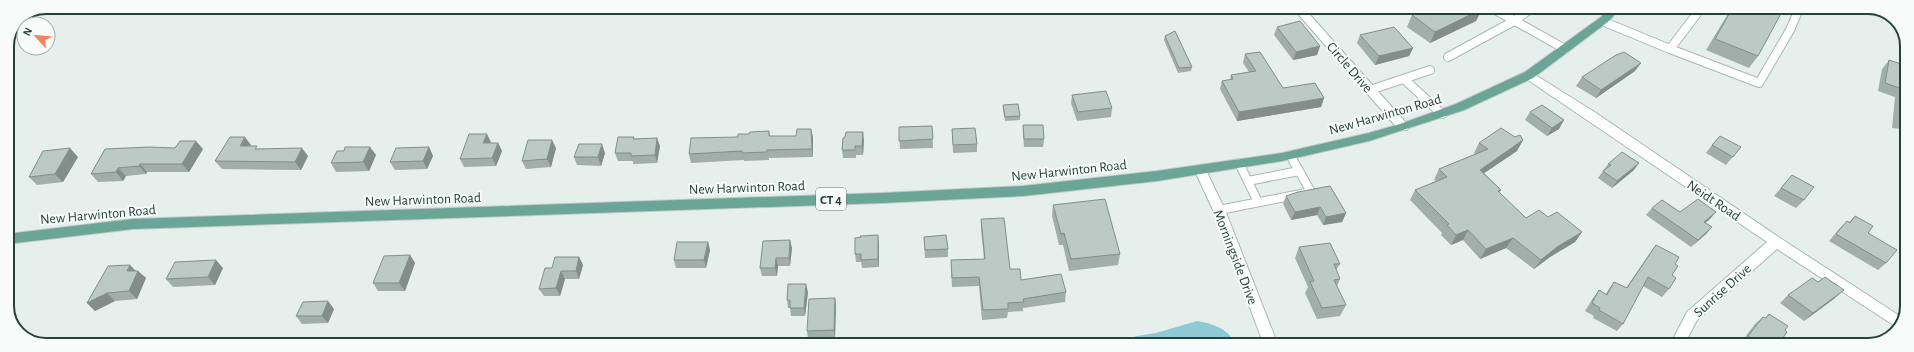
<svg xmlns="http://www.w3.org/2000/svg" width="1914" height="352" font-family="'Alegreya Sans',sans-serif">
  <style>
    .water { fill: #8ec9d4 }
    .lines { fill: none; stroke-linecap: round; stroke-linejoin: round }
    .lane-casing { stroke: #a8b8b2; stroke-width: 10 }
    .street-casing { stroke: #a8b8b2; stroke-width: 2 }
    .primary-casing { stroke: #c2cac8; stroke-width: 2 }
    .lane { stroke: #fff; stroke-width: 8 }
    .street { fill: #fff; fill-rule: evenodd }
    .primary { fill: #6aa596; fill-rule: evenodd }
    .wall { fill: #a1aea9 }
    .shaded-wall { fill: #838d89 }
    .building { fill: #bbcac4; stroke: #838d89 }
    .labels { text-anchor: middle; stroke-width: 4; stroke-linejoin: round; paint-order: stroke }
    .shield { fill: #f7fbf9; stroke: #637a73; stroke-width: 1 }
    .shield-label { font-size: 13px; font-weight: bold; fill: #24423a }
    .street-label { font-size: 14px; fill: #24423a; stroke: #f7fbf9 }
    .rim { fill: none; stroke: #24423a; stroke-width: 2 }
  </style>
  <rect width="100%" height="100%" fill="#e6efeb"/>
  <!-- water -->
  <path class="water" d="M1197,321C1210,323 1232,329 1234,345H1122L1127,339L1137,336L1156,333Z"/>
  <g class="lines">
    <defs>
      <path id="lane" d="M1490,7L1565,49
        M1602,21L1670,49L1702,7
        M1670,49L1759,83L1790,30L1800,7
        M1448,57L1514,21L1533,7
        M1404,79L1442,114
        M1370,90L1430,70
        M1239,163L1258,202
        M1248,181L1299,171
        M1219,210L1311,192L1290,155"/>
      <path id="street" d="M1292,7H1303L1407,124L1409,127L1407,130H1399Z
        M1529,71L1593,111L1780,238L1903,318L1898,328L1777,249L1697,320L1684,345H1670L1687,312L1767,242L1525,78L1523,75L1525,72Z
        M1200,165L1204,166L1225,210L1278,345H1264L1213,210L1194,169L1196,166Z"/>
      <path id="primary" d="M1610,7H1621L1609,21L1533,78L1464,110L1369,141L1282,161L1157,181L1023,196L882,203L133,229L7,244V234L133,219L882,193L1023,186L1157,171L1282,153L1369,133L1400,124L1456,104L1525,72L1601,17Z"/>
    </defs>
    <!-- lane casing -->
    <use href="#lane" class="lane-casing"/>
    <!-- street casing -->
    <use href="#street" class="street-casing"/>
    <!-- primary casing -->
    <use href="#primary" class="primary-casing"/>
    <!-- lane -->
    <use href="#lane" class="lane"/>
    <!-- street -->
    <use href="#street" class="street"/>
    <!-- primary -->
    <use href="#primary" class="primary"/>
  </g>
  <!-- wall -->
  <path class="wall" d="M1238,7H1256L1255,8L1242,12Z
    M1332,7H1351L1350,10L1337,13Z
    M1732,7H1783L1758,56L1749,68L1706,50Z
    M1482,9L1476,21L1430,43L1407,27L1412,15Z
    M1277,27L1320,46L1317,55L1293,60L1274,35Z
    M1360,35L1413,48L1409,56L1375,65L1357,43Z
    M1165,36L1192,67L1191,71L1178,73L1164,40Z
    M1245,54L1283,88L1324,98L1321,107L1237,121L1220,89L1222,81L1230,80L1231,75L1249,72L1243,63Z
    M1889,60L1907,66V124L1902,129L1892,128L1895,97L1878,91L1882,69Z
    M1635,71L1596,98L1576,86L1582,77Z
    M1072,95L1112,108L1111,117L1077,121L1071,103Z
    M1003,105L1020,116V120L1005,121L1003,109Z
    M1530,112L1559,129L1547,136L1525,120Z
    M1023,125L1044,139L1043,147H1024L1023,133Z
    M932,126L933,148L900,149L899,127Z
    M952,129L977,144V152L953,153Z
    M769,131L770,136L813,137V157L769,158V160L744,161V160L691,163L689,154L738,137Z
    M634,137V139L660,146L657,163L633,164V161H618L615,153Z
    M1515,137L1523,140L1517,151L1484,173L1501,190L1499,193L1526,218L1548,217L1582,232L1575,242L1550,257L1534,269L1506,248L1480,259L1463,240L1451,245L1441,235L1442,233L1410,200L1415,190L1436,181L1434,180L1439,169L1475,154L1474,153L1479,143Z
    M864,140L863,155H856V158H843L842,150Z
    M491,142L490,143H498L502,151L496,166L464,167L460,159Z
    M251,145V146L258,149L308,156L301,170L222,169L215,161Z
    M1712,145L1741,147L1726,165L1706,153Z
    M429,147L433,156L427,169L395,170L390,162Z
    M556,148L551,167L526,169L522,161Z
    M105,149H203L189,172H147L146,174L126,176L123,181L98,182L91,174Z
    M605,153L601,166L577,165L574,157Z
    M376,155L369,171L336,172L331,163Z
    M78,157L63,182L37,185L29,177Z
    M1608,164L1634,170L1612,188L1598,178Z
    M1792,175L1804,200L1796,208L1774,196Z
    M1286,196L1346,213L1342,222L1323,225L1317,215L1291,220L1283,204Z
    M1053,205L1120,254L1118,265L1069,271L1063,245H1059L1052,216Z
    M1652,208L1680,212L1710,219L1705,223L1712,227L1706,234L1691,247L1646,215Z
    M1855,216L1868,233L1886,263L1878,270L1829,241L1839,229L1847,221L1849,222Z
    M981,219L1010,269L1021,280L1066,292L1065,302L1023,308V311L1008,312L1007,318L982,320L979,286L952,287L951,270V260L984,259L981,229Z
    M924,237L948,249V257L925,258Z
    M708,242L710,250L706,268H676L674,260Z
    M879,243V267L862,268L861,262H856L855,254Z
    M1656,245L1675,264L1669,289L1662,297L1643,286L1623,324L1617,331L1593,318L1594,316L1585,311L1593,298L1599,290L1606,294L1608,290L1614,282L1626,288L1650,253Z
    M1299,247L1340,264L1336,270L1340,279L1337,286L1346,305L1340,316L1317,319L1305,293L1308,287L1295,258Z
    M792,248L790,266H778L777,276H762L760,268Z
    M410,255L415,263L405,291H378L373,283Z
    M579,257L583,265L579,279H565L560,296H544L539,289L552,268Z
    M223,268L215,285L173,287L166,279Z
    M138,271L146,278L137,299L115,301L95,311L87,303Z
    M808,292L805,316H791L790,308H788L787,300Z
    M1788,295L1835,298L1804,321L1780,303Z
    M835,298L836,306L835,338L808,339L807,331Z
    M334,309L328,323L302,324L296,316Z
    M1769,314L1785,330L1778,345H1742L1740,344L1755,324L1763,317L1765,318Z"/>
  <!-- shaded-wall -->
  <path class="shaded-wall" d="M1243,7H1256L1255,8L1242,12Z
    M1338,7H1351L1350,10L1337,13Z
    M1482,9L1476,21L1430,43L1435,32Z
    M1320,46L1317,55L1293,60L1296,52Z
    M1413,48L1409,56L1375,65L1379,56Z
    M1641,63L1635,71L1596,98L1601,90Z
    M1324,98L1321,107L1237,121L1239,112Z
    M1564,120L1559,129L1547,136L1552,128Z
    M811,129L813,137V157L812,149Z
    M863,132L864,140L863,155L862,146Z
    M487,134L491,142L487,151L483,143Z
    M245,137L251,145L246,154L240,146Z
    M657,138L660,146L657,163L655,155Z
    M552,140L556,148L551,167L547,159Z
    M1523,140L1517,151L1474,180L1480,170Z
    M196,141L203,149L189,172L182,164Z
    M498,143L502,151L496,166L492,158Z
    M602,144L605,153L601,166L598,157Z
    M370,147L376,155L369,171L363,162Z
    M429,147L433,156L427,169L423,161Z
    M70,148L78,157L63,182L55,174Z
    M302,148L308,156L301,170L295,162Z
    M1639,163L1634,170L1612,188L1617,181Z
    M140,164L147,172L146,174L139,166Z
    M118,168L126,176L123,181L116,172Z
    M1320,207L1317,215L1291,220L1295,212Z
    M1716,212L1710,219L1698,229L1704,222Z
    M1346,213L1342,222L1323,225L1326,217Z
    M1712,227L1706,234L1691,247L1698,240Z
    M1468,230L1463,240L1451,245L1456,235Z
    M1582,232L1575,242L1550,257L1534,269L1541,260L1557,247Z
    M878,235L879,243V267L878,259Z
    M1513,238L1506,248L1480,259L1486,249Z
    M790,240L792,248L790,266L789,258Z
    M708,242L710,250L706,268L704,260Z
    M410,255L415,263L405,291L399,283Z
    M579,257L583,265L579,279L576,271Z
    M776,258L778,266L777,276L775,268Z
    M216,260L223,268L215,285L208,277Z
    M130,265L137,272L138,271L146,278L137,299L129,291L127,271Z
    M561,271L565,279L560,296L556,288Z
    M806,284L808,292L805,316L804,308Z
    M1844,290L1835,298L1804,321L1813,313Z
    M107,293L115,301L95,311L87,303Z
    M835,298L836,306L835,338L834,330Z
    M328,301L334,309L328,323L322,316Z"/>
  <!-- building -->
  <path class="building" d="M1428,7H1479L1482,9L1435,32L1412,15Z
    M1733,7L1784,8L1758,56L1715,39Z
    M1300,21L1320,46L1296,52L1277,27Z
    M1394,27L1413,48L1379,56L1360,35Z
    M1175,31L1192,67L1179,68L1165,36Z
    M1260,52L1283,88L1315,83L1324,98L1239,112L1222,81L1233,79L1231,75L1256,71L1245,54Z
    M1624,52L1641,63L1601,90L1582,77L1616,55Z
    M1889,60L1907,66V120L1900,119L1903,89L1885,83Z
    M1106,91L1112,108L1078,112L1072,95Z
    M1018,104L1020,116L1005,117L1003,105Z
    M1542,105L1564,120L1552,128L1530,112Z
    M1023,125H1043L1044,139H1024Z
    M932,126L933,139L899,141V127Z
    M975,128L977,144L953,145L952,129Z
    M1501,128L1515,137L1520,135L1523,140L1480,170L1501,190L1498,191L1526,218L1539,210L1548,217L1557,212L1582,232L1557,247L1541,260L1513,238L1486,249L1468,230L1456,235L1447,225L1449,224L1415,190L1447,177L1439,169L1488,149L1479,143Z
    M797,129H811L812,149L767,150V152L742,153V151L689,154L691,138L738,137V134H749L750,132L769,131V136H796Z
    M846,132H863L862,146H855V150H842L843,138L845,137Z
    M469,134H487L483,143H498L492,158L460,159Z
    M1720,136L1741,147L1733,157L1712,145Z
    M230,137H245L240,146H257L255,149L302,148L295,162L215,161Z
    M618,137H634L633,139L657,138L655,155L631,156V153H615Z
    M528,140H552L547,159L522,161Z
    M180,141H196L182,164H140L139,166L118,168L116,172L91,174L105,149L149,147L175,148Z
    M579,144H602L598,157H574Z
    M345,147H370L363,162L331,163L337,151H344Z
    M429,147L423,161L390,162L396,148Z
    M70,148L55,174L29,177L43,151Z
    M1622,152L1639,163L1617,181L1603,171L1611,165L1608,164Z
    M1792,175L1814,187L1804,200L1781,188Z
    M1330,186L1346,213L1326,217L1320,207L1295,212L1286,196L1298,192Z
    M1105,199L1120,254L1071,259L1064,233L1061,234L1053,205Z
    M1698,199L1716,212L1704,222L1712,227L1698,240L1652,208L1662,200L1680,212Z
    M1855,216L1873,226L1868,233L1897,250L1886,263L1836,234L1847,221L1850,223Z
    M1004,218L1010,269H1020L1021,280L1061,274L1066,292L1023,299L1024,302L1008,303V309L983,310L979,277L952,278L951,260L985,259L981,219Z
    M878,235V259L861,260V254H855V238L861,237L860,236Z
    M946,235L948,249L925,250L924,237Z
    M790,240L789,258H776L775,268H760L763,241Z
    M677,242H708L704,260H674Z
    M1330,243L1340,264H1334L1340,279L1334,280L1346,305L1322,308L1310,282L1314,281L1299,247Z
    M1656,245L1679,257L1675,264L1678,266L1672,275L1676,278L1669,289L1648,277L1623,324L1599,310L1600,308L1592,303L1599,290L1607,295L1614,282L1627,288Z
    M410,255L399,283H373L384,256Z
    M555,257H579L576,271H561L556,288L539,289L545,268H552Z
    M216,260L208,277L166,279L175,262Z
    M130,265L127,271H138L129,291L107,293L87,303L108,266Z
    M1825,277L1844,290L1813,313L1788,295L1812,278L1818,282Z
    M788,284H806L804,308H790V300H787Z
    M835,298L834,330L807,331L809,299Z
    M328,301L322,316H296L303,302Z
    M1769,314L1788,326L1785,330L1787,332L1778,345H1762L1748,336L1763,317L1766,318Z"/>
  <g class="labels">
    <!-- shield labels -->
    <rect class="shield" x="816" y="188" width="30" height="22" rx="3"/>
    <g class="shield-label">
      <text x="831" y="204">CT 4</text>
    </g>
    <!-- street labels -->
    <g class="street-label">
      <text transform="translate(1350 67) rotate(49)" y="5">Circle Drive</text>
      <text transform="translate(1385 114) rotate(-16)" y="5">New Harwinton Road</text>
      <text transform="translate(1069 170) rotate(-6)" y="5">New Harwinton Road</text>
      <text transform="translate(747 187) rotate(-2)" y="5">New Harwinton Road</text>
      <text transform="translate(423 199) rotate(-2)" y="5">New Harwinton Road</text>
      <text transform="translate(1714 200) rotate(34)" y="5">Neidt Road</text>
      <text transform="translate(98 214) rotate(-5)" y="5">New Harwinton Road</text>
      <text transform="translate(1236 257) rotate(69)" y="5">Morningside Drive</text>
      <text transform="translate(1722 290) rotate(-42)" y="5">Sunrise Drive</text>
    </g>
  </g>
  <!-- crop -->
  <path d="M0 0H1914V352H0ZM46 14H1868A32 32 0 0 1 1900 46V306A32 32 0 0 1 1868 338H46A32 32 0 0 1 14 306V46A32 32 0 0 1 46 14Z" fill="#f7fbf9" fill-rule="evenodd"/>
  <path class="rim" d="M46 14H1868A32 32 0 0 1 1900 46V306A32 32 0 0 1 1868 338H46A32 32 0 0 1 14 306V46A32 32 0 0 1 46 14Z"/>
  <!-- north arrow -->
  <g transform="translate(36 36) rotate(297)"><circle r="19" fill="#f7fbf9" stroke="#a3b1ad"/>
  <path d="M0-3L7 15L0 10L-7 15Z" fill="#f4845f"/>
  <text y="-6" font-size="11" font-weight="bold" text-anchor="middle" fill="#24423a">N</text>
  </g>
</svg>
